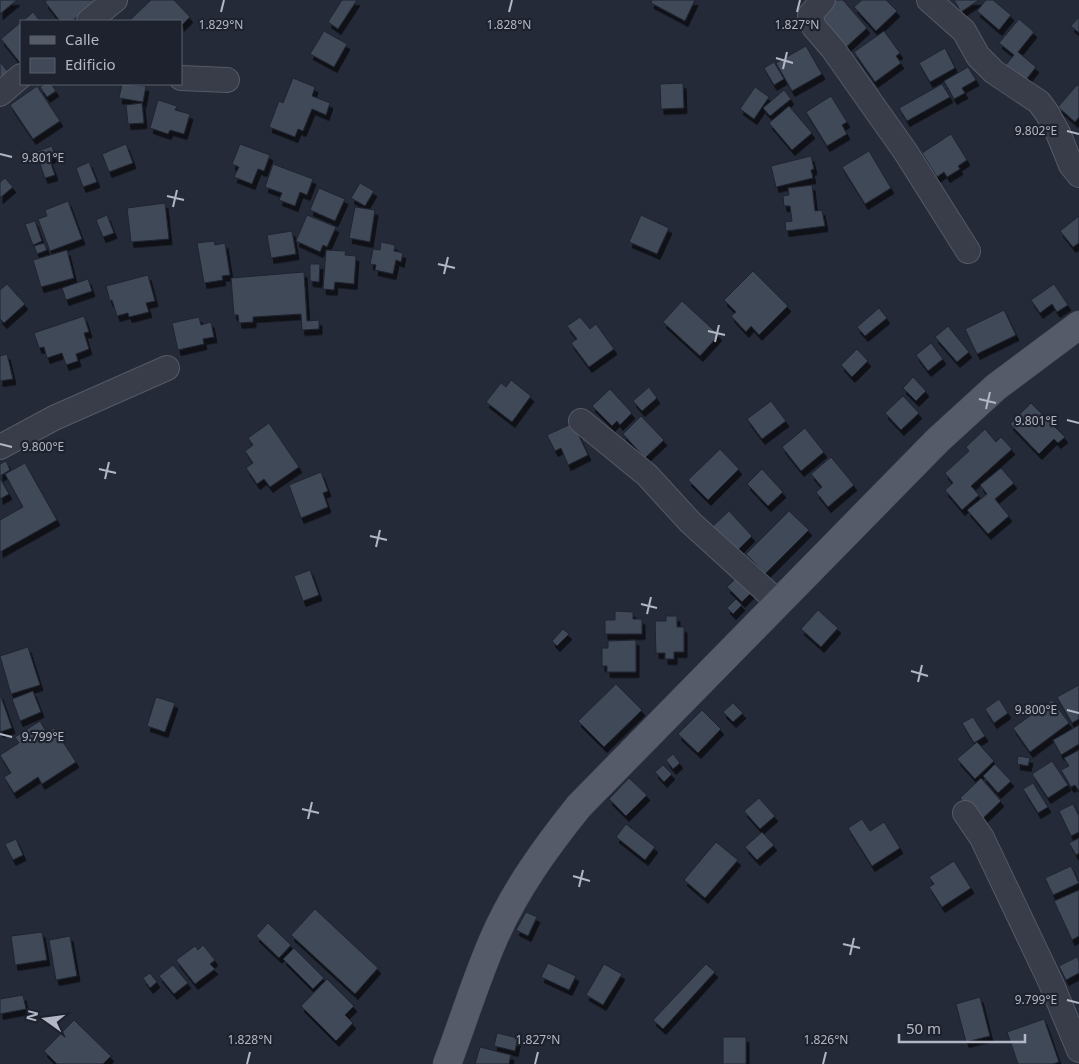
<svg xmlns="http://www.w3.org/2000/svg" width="1079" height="1064" font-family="'Noto Sans',sans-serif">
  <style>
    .building { fill: #414858; stroke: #1f2430; filter: url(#shadow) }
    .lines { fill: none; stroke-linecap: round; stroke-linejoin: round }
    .minor-casing { stroke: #565a67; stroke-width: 26 }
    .major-casing { stroke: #414652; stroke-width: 29 }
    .minor { stroke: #383d49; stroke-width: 24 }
    .major { stroke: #565b69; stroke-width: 28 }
    .ticks { fill: none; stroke: #b3b7c5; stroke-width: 2 }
    .ticks-label { font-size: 12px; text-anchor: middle; fill: #b3b7c5; stroke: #1d222e; stroke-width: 4.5; stroke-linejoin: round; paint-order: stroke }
  </style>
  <defs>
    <filter id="shadow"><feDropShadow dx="3" dy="5.5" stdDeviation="0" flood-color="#0009"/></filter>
  </defs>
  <rect width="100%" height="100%" fill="#252a38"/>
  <!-- building -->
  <path class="building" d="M0,0H17L0,14Z
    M47,0H97V1L72,21H60L45,2Z
    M151,0H174L190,17L181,26V21H129Z
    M342,0H357L338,29L328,22Z
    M652,0H695L685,21L651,3Z
    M833,0H843L867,28L843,50L814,16Z
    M862,0H886L897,11L876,31L854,7Z
    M954,0H979L961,12Z
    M986,0H993L1011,15L999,30L977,11Z
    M33,12L40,21H23Z
    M1079,17V33L1071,26Z
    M1019,19L1034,32L1018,52L1036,67L1025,81L1005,66L1014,55L999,43Z
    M21,22V64L1,39Z
    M324,31L347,44L334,67L310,54Z
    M884,31L900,53L896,56L901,63L875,82L854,52Z
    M806,46L822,74L792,91L776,63Z
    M945,48L955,68L930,82L919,63Z
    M0,62L9,73L0,80Z
    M774,62L784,79L774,85L764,68Z
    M968,67L976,80L962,88L965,93L954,99L944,81Z
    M293,78L315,87L312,96L330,103L326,115L312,109L303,131L298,129L295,137L269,127L279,101L283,103Z
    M683,83L684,108L661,109L660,84Z
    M45,84H51L56,91L47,97L40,87Z
    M122,84L146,86L143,102L119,98Z
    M942,84L950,97L907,121L899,108Z
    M1077,85L1079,86V117L1075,122L1058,107Z
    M37,86L60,121L33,139L10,105Z
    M755,87L769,97L754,119L740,109Z
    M784,90L791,99L770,116L763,108Z
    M831,96L847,122L842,125L847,134L827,146L806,112Z
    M158,100L177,106L175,110L190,114L184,134L170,130L168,134L150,128Z
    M142,103L144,123L128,124L126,105Z
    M789,106L812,133L792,150L769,123Z
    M951,134L967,160L958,166L960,169L947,177L944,172L937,177L922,153Z
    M126,144L133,163L109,172L102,154Z
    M240,144L270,155L264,171L258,169L252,184L234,177L239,167L232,164Z
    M52,146L55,156L39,163L35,152Z
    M869,151L891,188L865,204L842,167Z
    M811,156L814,169L811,170L813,178L776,187L771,166Z
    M50,161L55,175L45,178L40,164Z
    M89,162L97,182L83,187L76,168Z
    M273,164L313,179L307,195L300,192L295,206L279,200L282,193L265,187Z
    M5,178L13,187L0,198V182Z
    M360,183L374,191L365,206L351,198Z
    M812,185L815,211L822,210L825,226L786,231L785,222L792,221L790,206H784L783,196L789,195L788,188Z
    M319,188L345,199L335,221L310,210Z
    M68,201L82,239L50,251L38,219L47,216L45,210Z
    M165,203L169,239L131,242L127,208Z
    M355,207L375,210L370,242L349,238Z
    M107,215L114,233L103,237L96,220Z
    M307,215L336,227L327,247L323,245L320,252L296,241Z
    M641,215L669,228L657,254L629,242Z
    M1079,216V243L1073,247L1060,231Z
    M35,221L42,241L33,245L25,224Z
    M292,231L296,254L271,258L267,235Z
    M214,241L215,245L225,243L230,275L222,276L223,280L204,283L197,243Z
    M381,242L395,245L394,251L403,253L401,262L396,260L393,274L375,270L376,265L370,264L373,249L380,250Z
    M44,243L47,250L37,254L34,246Z
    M67,250L74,278L41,287L33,260Z
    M326,250L346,251L345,255L356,256L354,284L335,282L334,290L323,289Z
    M310,264H320L319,282L310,281Z
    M753,271L788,306L759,335L751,326L746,332L731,316L736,312L724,300Z
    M304,272L307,321L319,320V329L302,330L301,314L253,317V322L239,323L238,315H234L231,278Z
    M148,275L155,301L146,303L149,312L129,317L128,313L117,316L112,300L110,301L106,286Z
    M88,279L92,291L66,300L62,288Z
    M7,284L25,304L4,323L0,319V290Z
    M1054,284L1068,305L1057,312L1052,304L1040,313L1031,300Z
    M682,301L719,335L700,356L663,322Z
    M879,308L887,318L865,336L857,327Z
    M1004,310L1016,335L977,354L965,329Z
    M84,316L89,332L84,333L89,349L76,354L78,361L66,365L62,353L47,358L44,347L39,348L34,333Z
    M199,317L201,325L211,322L214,337L203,339L204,344L178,350L172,323Z
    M580,317L590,329L596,324L614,349L589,367L571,343L577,339L567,326Z
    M948,326L969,352L957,362L935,337Z
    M931,343L943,359L928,371L916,355Z
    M857,349L868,361L852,377L841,365Z
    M7,354L13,379L0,381V356Z
    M913,377L926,391L916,401L903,388Z
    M511,380L531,396L512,422L486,402L501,383L506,387Z
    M649,387L657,398L642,411L633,401Z
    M610,389L632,413L620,425L617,421L612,426L592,406Z
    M903,396L919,413L901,430L885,413Z
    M771,401L786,421L762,439L747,419Z
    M1031,403L1065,437L1058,443L1054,439L1039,454L1010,424Z
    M641,416L664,440L645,458L623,434Z
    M269,423L299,467L270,487L264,479L257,484L246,468L253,463L245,451L253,445L248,438Z
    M573,423L588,455L568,465L561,448L555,451L547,435Z
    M805,428L824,452L801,471L782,447Z
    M985,429L996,442L1001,437L1012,449L971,486L979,495L962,510L945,490L953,483L945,473L969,451L966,447Z
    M720,449L739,469L708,500L688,480Z
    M831,457L854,485L828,507L816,492L822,487L811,474Z
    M6,461L10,470L0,476V464Z
    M25,463L57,520L0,552V520L23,507L5,474Z
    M1001,468L1014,483L995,499L1009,516L988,534L967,510L987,494L980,485Z
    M762,469L783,492L768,506L747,484Z
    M321,472L328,491L323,493L328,507L301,518L289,485Z
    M0,478L9,494L0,499Z
    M729,511L752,536L735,553L712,527Z
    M789,511L809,530L765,574L746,554Z
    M310,570L319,595L303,601L294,576Z
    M741,573L755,589L742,602L727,587Z
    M736,599L742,605L733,614L727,608Z
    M818,610L838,628L821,647L801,629Z
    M615,611L633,612V619H642V634H605V620H615Z
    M666,616H677V627H684V652H674V659H665V653H656L655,621H666Z
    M563,629L569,634L557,646L552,641Z
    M636,640V672H607V666H602V648H608V641Z
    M28,647L40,685L11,694L0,656Z
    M616,684L642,710L604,747L578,721Z
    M1079,685V719L1072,723L1057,697Z
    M33,691L41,712L20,721L12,699Z
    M0,694L12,728L0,732Z
    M156,697L175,703L165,732L147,726Z
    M999,699L1008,713L994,723L985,709Z
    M1052,700L1069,723L1030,752L1013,728Z
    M733,703L743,713L733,722L723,712Z
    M702,710L721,729L698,753L678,734Z
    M973,717L985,736L974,743L962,723Z
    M40,721L47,733L54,728L76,762L42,784L38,777L14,793L4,777L11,773L0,755L19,743L15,737Z
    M1079,725V744L1061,755L1053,740Z
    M977,742L994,761L975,779L957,759Z
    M1079,750V791L1075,785L1071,787L1061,770L1069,766L1064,758Z
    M673,754L680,763L673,769L666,760Z
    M1018,756L1030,758L1028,766L1017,764Z
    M1052,761L1068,785L1048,798L1032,774Z
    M995,764L1011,781L998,793L983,776Z
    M663,765L672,774L664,782L655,772Z
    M629,778L647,795L626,816L609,799Z
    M981,778L1001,801L980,821L960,798Z
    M1033,783L1048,807L1038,813L1023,789Z
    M759,798L775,816L760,829L744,811Z
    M1073,804L1079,816V832L1071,836L1059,811Z
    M862,819L870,831L884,822L900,848L872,866L848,828Z
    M626,824L655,847L645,860L616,837Z
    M762,832L774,845L757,860L745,847Z
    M1079,838V853L1076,855L1069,843Z
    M16,839L23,855L13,860L5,844Z
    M716,842L738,860L705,898L684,880Z
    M954,861L971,888L942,907L929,887L934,884L929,877Z
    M1071,866L1079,883L1053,895L1045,878Z
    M1079,890V936L1072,940L1054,901Z
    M315,909L378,968L355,994L291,935Z
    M526,912L537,917L528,936L516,930Z
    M268,923L291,945L279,958L256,936Z
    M42,932L47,960L15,965L11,936Z
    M70,936L77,976L56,980L49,940Z
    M203,945L215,960L210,964L215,969L195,984L176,960L195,946L198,950Z
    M294,948L324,978L313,989L283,959Z
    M1077,957L1079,961V973L1066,980L1059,966Z
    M548,963L576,976L569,990L541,977Z
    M604,964L622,974L603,1005L586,995Z
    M706,964L715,972L663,1029L653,1020Z
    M173,965L188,983L174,994L159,976Z
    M150,973L157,982L150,988L143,978Z
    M327,979L354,1006L345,1015L353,1023L336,1041L301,1006Z
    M23,995L26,1009L0,1014V999Z
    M980,997L990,1036L966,1042L956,1004Z
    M1044,1019L1059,1062L1053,1064H1018L1007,1032Z
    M74,1020L111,1056L103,1064H57L44,1051Z
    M497,1033L518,1038L515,1051L494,1046Z
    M723,1037H746V1064H723Z
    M480,1047L511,1055L509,1064H475Z"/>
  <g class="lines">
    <defs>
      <path id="minor" d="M823,0L810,15L814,27L833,49L905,151L968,251
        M929,0L964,31L978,56L994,72L1039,102L1047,113L1058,133L1071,165L1079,175
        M89,21L115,0
        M181,78L227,80
        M0,94L21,76
        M581,421L647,475L690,522L779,603
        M0,447L54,418L167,368
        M965,813L982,838L1051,983L1079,1050"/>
      <path id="major" d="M447,1064C463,1022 476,979 494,938C515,890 546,847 579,806L938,440L996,387L1079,325"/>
    </defs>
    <!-- minor casing -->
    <use href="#minor" class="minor-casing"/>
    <!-- major casing -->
    <use href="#major" class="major-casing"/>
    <!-- minor -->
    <use href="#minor" class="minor"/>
    <!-- major -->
    <use href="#major" class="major"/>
  </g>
  <!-- ticks -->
  <path class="ticks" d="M221,12L224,0M509,12L512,0M797,12L800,0M776,58L793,63M783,69L787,52M1067,131L1079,134M0,154L12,157M167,196L184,200M173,207L177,190M438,264L455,268M444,274L448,257M708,331L725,335M715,342L719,325M979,399L996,403M986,409L990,392M1067,420L1079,423M0,444L12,447M99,469L116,473M105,479L109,462M370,536L387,540M376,547L380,530M641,604L657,608M647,614L651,597M911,671L928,676M918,682L922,665M1067,710L1079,713M0,734L12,737M302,809L319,813M308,819L312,802M573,876L590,881M579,887L583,870M843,944L860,948M850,955L854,938M1067,1000L1079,1003M247,1064L250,1052M535,1064L538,1052M823,1064L826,1052"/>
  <g class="ticks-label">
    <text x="221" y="29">1.829°N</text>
    <text x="509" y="29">1.828°N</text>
    <text x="797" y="29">1.827°N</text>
    <text x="1036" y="135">9.802°E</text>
    <text x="43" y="162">9.801°E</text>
    <text x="1036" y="425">9.801°E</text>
    <text x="43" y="451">9.800°E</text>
    <text x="1036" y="714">9.800°E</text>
    <text x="43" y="741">9.799°E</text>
    <text x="1036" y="1004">9.799°E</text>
    <text x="250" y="1044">1.828°N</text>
    <text x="538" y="1044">1.827°N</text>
    <text x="826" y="1044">1.826°N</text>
  </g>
  <!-- legend -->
  <rect x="20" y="20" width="162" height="65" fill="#1d222e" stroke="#595e6a"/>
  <rect x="30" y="36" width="25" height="8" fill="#565b69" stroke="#595e6a"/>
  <text x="65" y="45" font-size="15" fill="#b3b7c5">Calle</text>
  <rect x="30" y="58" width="25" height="15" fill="#414858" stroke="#595e6a"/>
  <text x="65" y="70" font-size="15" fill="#b3b7c5">Edificio</text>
  <!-- north arrow -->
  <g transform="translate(45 1019) rotate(284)" stroke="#1d222e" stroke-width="4" paint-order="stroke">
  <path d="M0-4L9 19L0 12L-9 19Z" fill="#b3b7c5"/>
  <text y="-8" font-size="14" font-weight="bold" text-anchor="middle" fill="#b3b7c5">N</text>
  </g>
  <!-- scale -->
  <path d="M899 1034v8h126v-8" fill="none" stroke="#b3b7c5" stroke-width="2.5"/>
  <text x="906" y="1034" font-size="15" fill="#b3b7c5" stroke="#1d222e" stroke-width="4" paint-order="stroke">50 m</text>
</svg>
